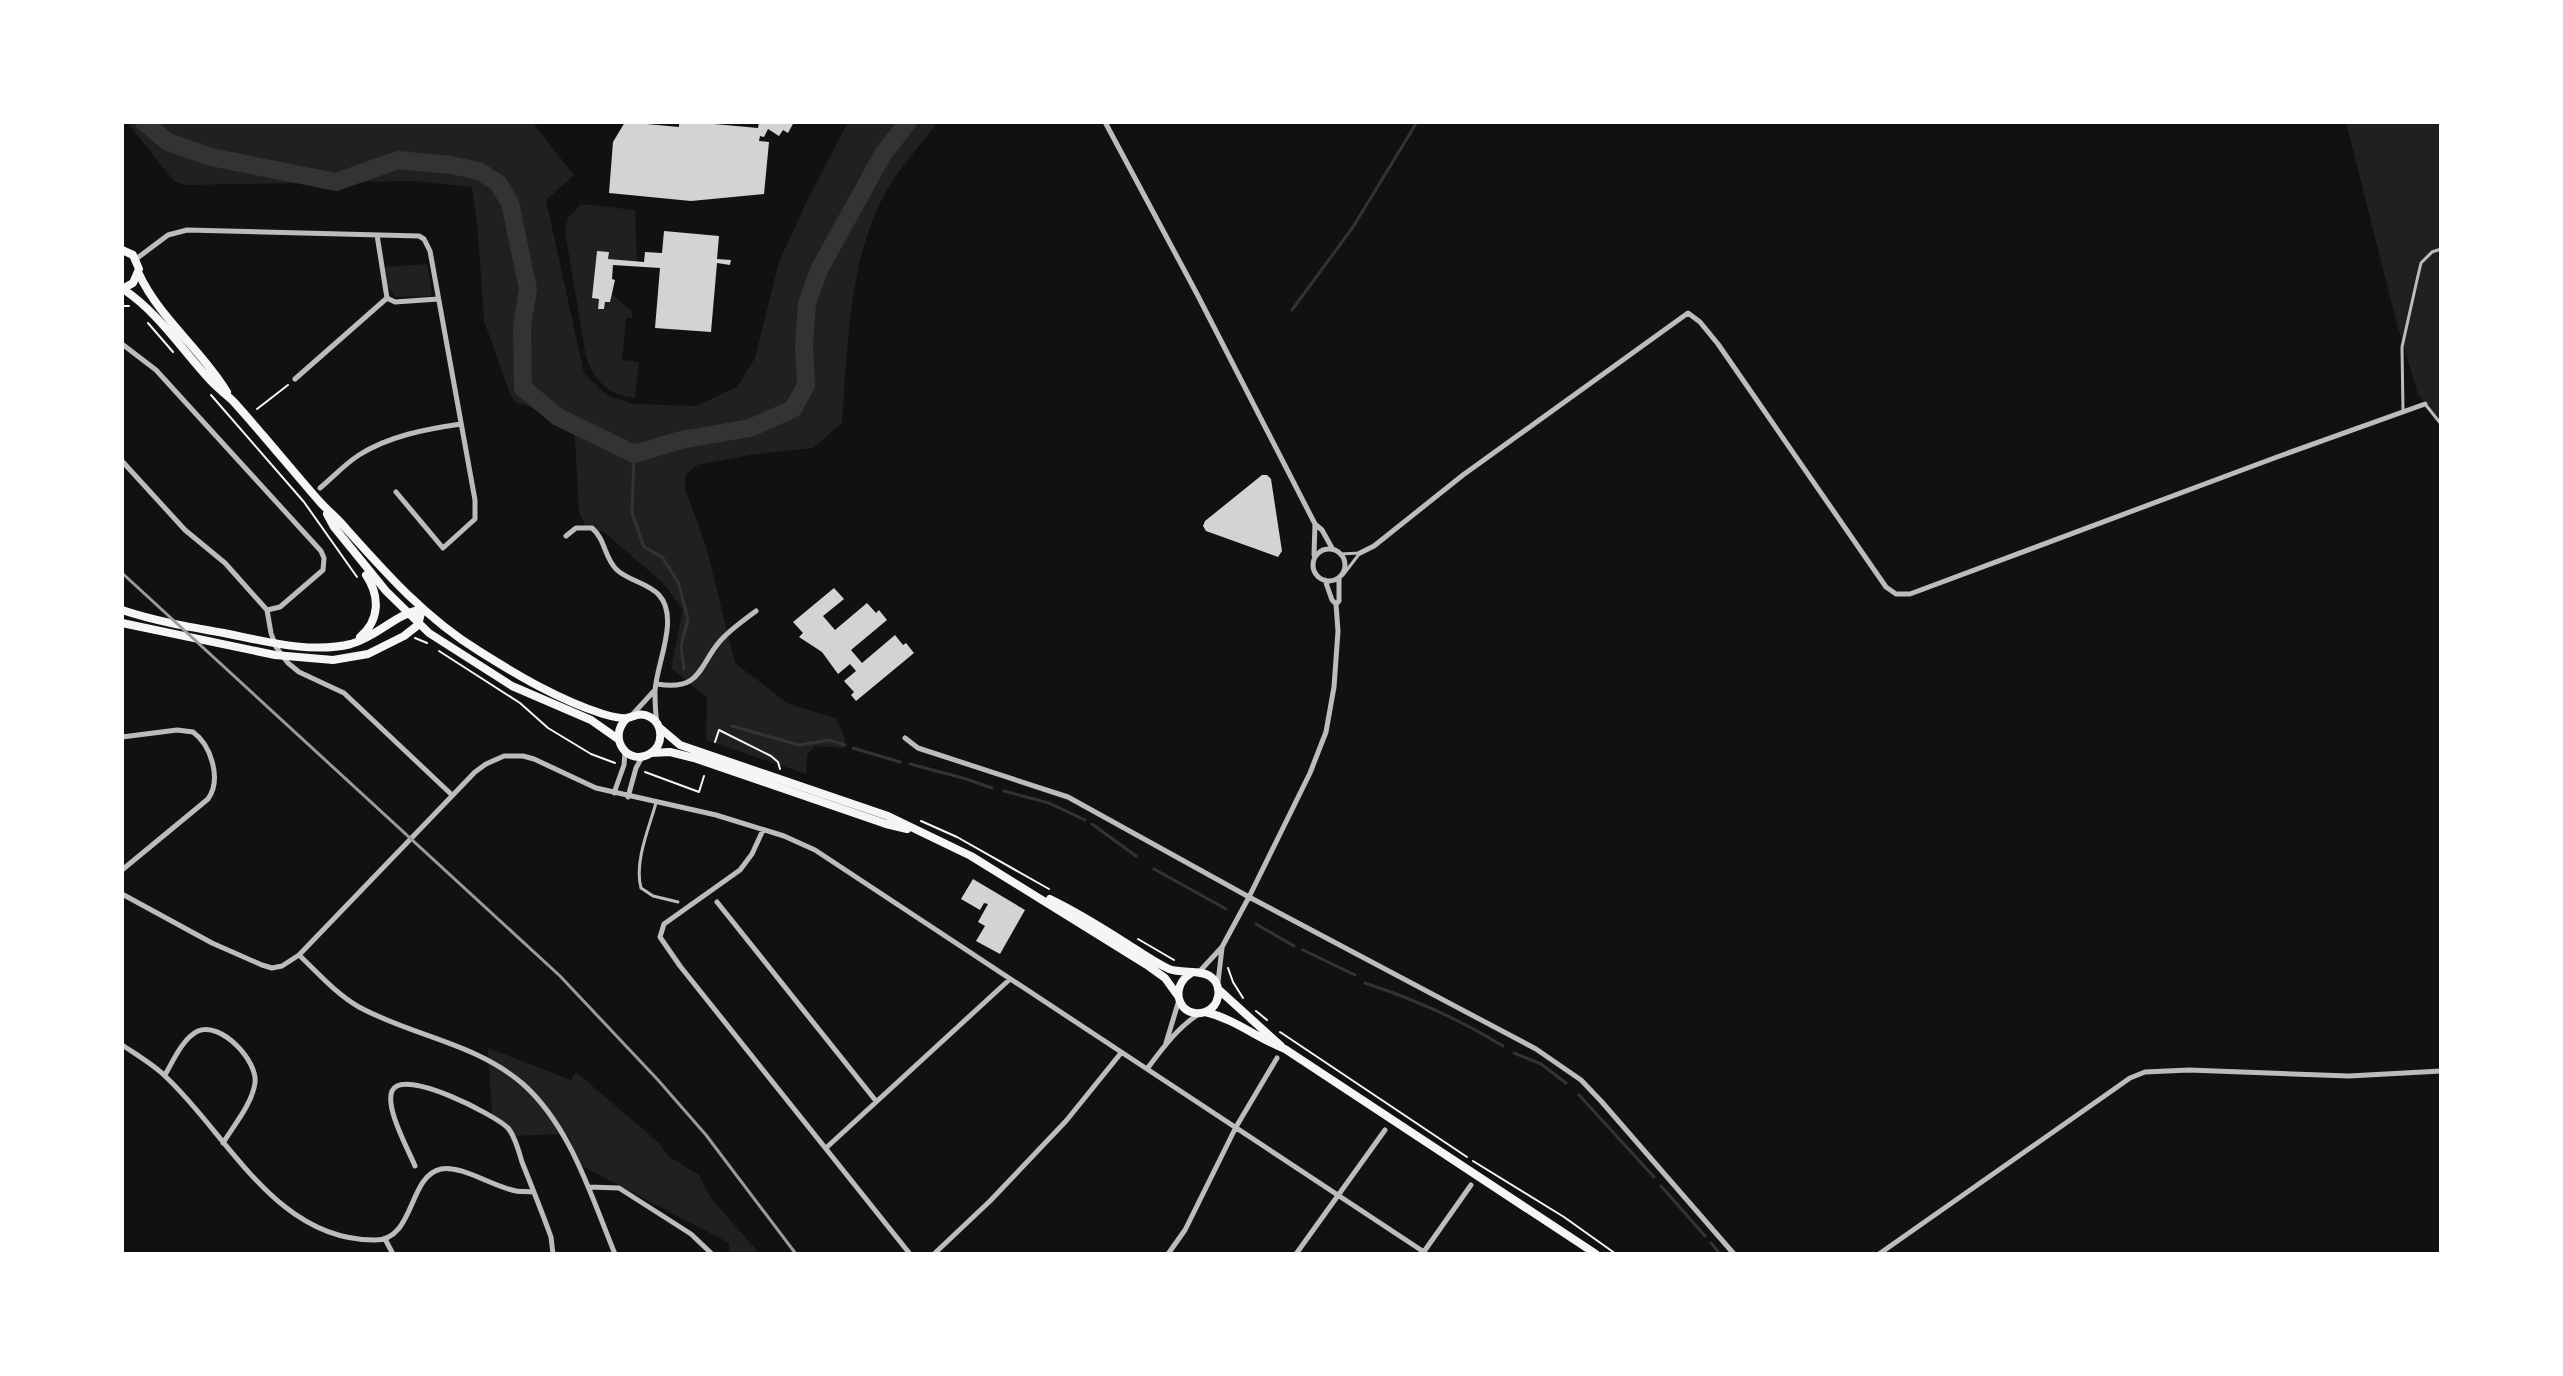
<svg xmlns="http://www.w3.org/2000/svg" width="2563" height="1376" font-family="'Roboto Condensed',sans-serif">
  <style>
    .green { fill: #202020 }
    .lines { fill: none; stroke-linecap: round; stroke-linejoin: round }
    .stream { stroke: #333; stroke-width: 3 }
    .river { stroke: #333; stroke-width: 18 }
    .building { fill: #d3d3d3 }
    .path { stroke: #f5f5f5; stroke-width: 2 }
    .service { stroke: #bcbcbc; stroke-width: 3 }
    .minor { stroke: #bcbcbc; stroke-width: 5 }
    .primary { stroke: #f5f5f5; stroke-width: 8 }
    .rail { stroke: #9a9a9a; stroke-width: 3 }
  </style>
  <rect width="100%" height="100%" fill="#111"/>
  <!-- green -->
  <path class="green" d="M127,122H532L574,175L546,200L584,373L608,396L633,404L696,406L737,387L755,358L779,262L806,203L848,122H938C922,143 904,163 890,185C848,254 848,345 842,423L813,448L749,455L697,465L686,474L685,489L706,546L735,663L789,704L836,718L845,739L844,748L815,746L807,755L806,774L706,740L707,698L671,668L683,610L664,584L604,532L586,527L579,512L574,418L516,403L510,394L484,321L478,233L472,187L413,181L184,185L174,181Z
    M2346,122H2441V424L2418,394L2397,324Z
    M581,204L635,210L637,262L608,259L609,252L597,251L592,298L599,299L598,308L604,309L610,293L632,311V318H626L622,360L639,362L635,398C609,395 595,382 586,357L565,231L568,218Z
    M427,264L432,292L430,296L396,297L387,285L385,267Z
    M488,1048L571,1080L576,1072L659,1143L668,1156L699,1175L710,1197L760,1254H729V1243L582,1166L567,1134L510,1136L492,1115Z"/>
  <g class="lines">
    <!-- stream -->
    <path class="stream" d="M1292,310L1353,227L1417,122
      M634,454L632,513L644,547L662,557L678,582L688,619L681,646L684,669
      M732,726L799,745L829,740L845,745
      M853,748L900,762
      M910,764L963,778L992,788
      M1004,791L1049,803L1085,820
      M1092,824L1136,856
      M1154,869L1226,909
      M1256,924L1294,946
      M1303,950L1355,975
      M1365,983C1414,999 1459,1019 1503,1046
      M1514,1053L1541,1064L1566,1083
      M1579,1095L1654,1177
      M1661,1186L1705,1236
      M1711,1243L1720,1254"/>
    <!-- river -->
    <path class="river" d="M144,122L168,142L211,157L336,182L398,160L451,165L479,171L498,183L510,203L528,289L522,326L523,388L558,417L634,454L681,440L750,428L793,409L806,385L804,344L807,303L819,270L883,154L908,122"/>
  </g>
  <!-- building -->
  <path class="building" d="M625,122L679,127V122H692L758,128L759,122H794L788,133L783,130L779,136L768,129L764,137L760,136L759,141L769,142L764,194L691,201L609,193L613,142Z
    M664,231L719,236L717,259L731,260L730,265L717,263L711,332L655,328L660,268L613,265L612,279L615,280L610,302H605L604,309H598L599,299L592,298L597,251L609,252L608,259L644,262L645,252L662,253Z
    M1262,475H1267L1271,479L1282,551L1278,557L1206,531L1203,526L1205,521Z
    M834,588L844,599L823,616L835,630L867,603L876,613L879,610L887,620L851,650L862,663L895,635L903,645L906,643L914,653L856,701L851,695L854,692L844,681L856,671L850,664L838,674L822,652L799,637L803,633L793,622Z
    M973,879L1025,910L1000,954L976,941L985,926L978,922L988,904L984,903L980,910L961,899Z"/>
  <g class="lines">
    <!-- path -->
    <path class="path" d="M122,306H129
      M148,323L173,352
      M211,395L304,502L357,577
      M257,409L288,385
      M415,638L427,643
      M439,651L520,703L548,728L591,754L615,763
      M715,742L719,730L771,756L778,762L780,769
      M645,772L699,792L704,776
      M921,821L957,837L1049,889
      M1138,939L1174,960
      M1228,968L1233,982L1243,998
      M1256,1011L1267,1020
      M1280,1032L1467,1157
      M1473,1161L1564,1217L1616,1254"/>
    <!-- service -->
    <path class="service" d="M2425,404L2441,424
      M2403,410L2402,347L2417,280L2421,263L2432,252L2441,249
      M1340,554L1360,553
      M1343,575L1360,553
      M656,803C649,828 634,862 641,888L653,896L678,902"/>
    <!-- minor -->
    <path class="minor" d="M1105,122L1197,294L1315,524L1322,530L1332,548
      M136,259L168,235L187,230L419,236L424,239L430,251L475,500V519L443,548L396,492
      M387,298L395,302L438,299
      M122,344L156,370L321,551L324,558L323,570L280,607L267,610L225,563L185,530L122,461
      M295,379L387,298L377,235
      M320,488C333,477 345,464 359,455C389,436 426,429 461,424
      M566,536L576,528H592C606,540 604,558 617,570C629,581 648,583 659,595C680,618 656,665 655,691C655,701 655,712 657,722
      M1313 565a16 16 0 1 1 32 0a16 16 0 1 1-32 0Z
      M1360,553L1374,546L1463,475L1688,313L1700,322L1718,344L1886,587L1896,594H1910L2277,457L2425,404
      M1314,555L1315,524
      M1325,580L1332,600L1336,604
      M267,610L271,633L276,647L288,663L299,672L344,693L452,795
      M657,684C702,692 699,664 721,640C731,629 744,620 756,611
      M632,715L654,691
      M122,737L177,730L193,732C211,745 222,779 208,799L122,870
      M905,738L918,748L1068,797L1249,897L1536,1049L1581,1080L1601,1101L1734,1254
      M614,793L624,765L625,752
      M628,797L636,768L642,757
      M763,830L752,854L740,870L664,924L660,937L680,966L910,1254
      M122,894L212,943L262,965L272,968L282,966L299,955L475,772L486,764L504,756H523L534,759L596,788L716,815L784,836L815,850L1147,1069C1162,1049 1177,1028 1199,1014
      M717,902L876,1101
      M299,955C318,973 336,994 359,1007C412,1036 476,1043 523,1084C571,1127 591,1196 615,1254
      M1199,972L1222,947L1249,897L1310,773L1326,732L1334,687L1338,631L1336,604L1339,601V578
      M1218,982L1222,948
      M1166,1043L1179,1000
      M122,1045C137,1055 154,1065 166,1077C228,1135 276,1241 375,1240C415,1240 408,1176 441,1169C462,1165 493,1187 516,1191C521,1192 528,1191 534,1192
      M1147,1069L1424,1252
      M165,1075C173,1061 183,1038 198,1031C221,1021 258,1061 255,1083C252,1104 234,1125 223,1143
      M826,1148L1010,979
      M415,1166C408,1149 385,1108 392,1091C403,1067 495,1115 508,1128C515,1136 519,1152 522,1162C532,1187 542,1212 551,1237L553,1254
      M588,1187L619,1188L691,1234L712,1254
      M385,1239L393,1254
      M1423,1253L1471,1185
      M934,1254L990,1201L1066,1121L1121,1053
      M1168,1254L1185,1230L1236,1127L1277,1058
      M1296,1254L1385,1130
      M1879,1254L2130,1078L2145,1072L2189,1070L2349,1076L2441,1071"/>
    <!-- primary -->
    <path class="primary" d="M122,250L133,255L139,269L133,283L122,289
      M139,274C160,319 202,350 227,392
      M123,289C159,313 182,350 211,381C217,388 226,394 233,401C263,434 291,469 320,502C327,510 335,516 342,524C384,571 424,617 479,651C517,675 559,700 603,714C610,716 620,719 627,718C635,716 641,712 650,717C663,724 664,744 651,753C629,768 606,738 627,718
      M327,514L334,527L386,591L429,633L512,686L591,720L618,739
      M122,610C155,621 189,627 224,633C264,641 311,654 351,644C379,636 393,615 422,609
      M122,623L275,655L333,660L368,654L404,636L418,625L422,609
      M360,637C380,620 380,596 366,575
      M660,728L680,745L888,816L971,856L1147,965L1165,978L1178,996
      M651,753L670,752L694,758L886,824L907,829
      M1050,899C1077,912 1101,927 1126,943C1140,952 1154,962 1169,969C1182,974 1201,969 1211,977C1223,986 1220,1007 1205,1012C1180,1020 1168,988 1190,974
      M1218,989L1281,1046
      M1205,1012C1235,1019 1257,1038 1285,1049L1596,1254"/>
    <!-- rail -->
    <path class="rail" d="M122,573L560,976L658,1080L706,1135L796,1254"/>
  </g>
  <!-- border -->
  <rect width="2563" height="1376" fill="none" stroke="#ffffff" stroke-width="248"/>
</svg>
